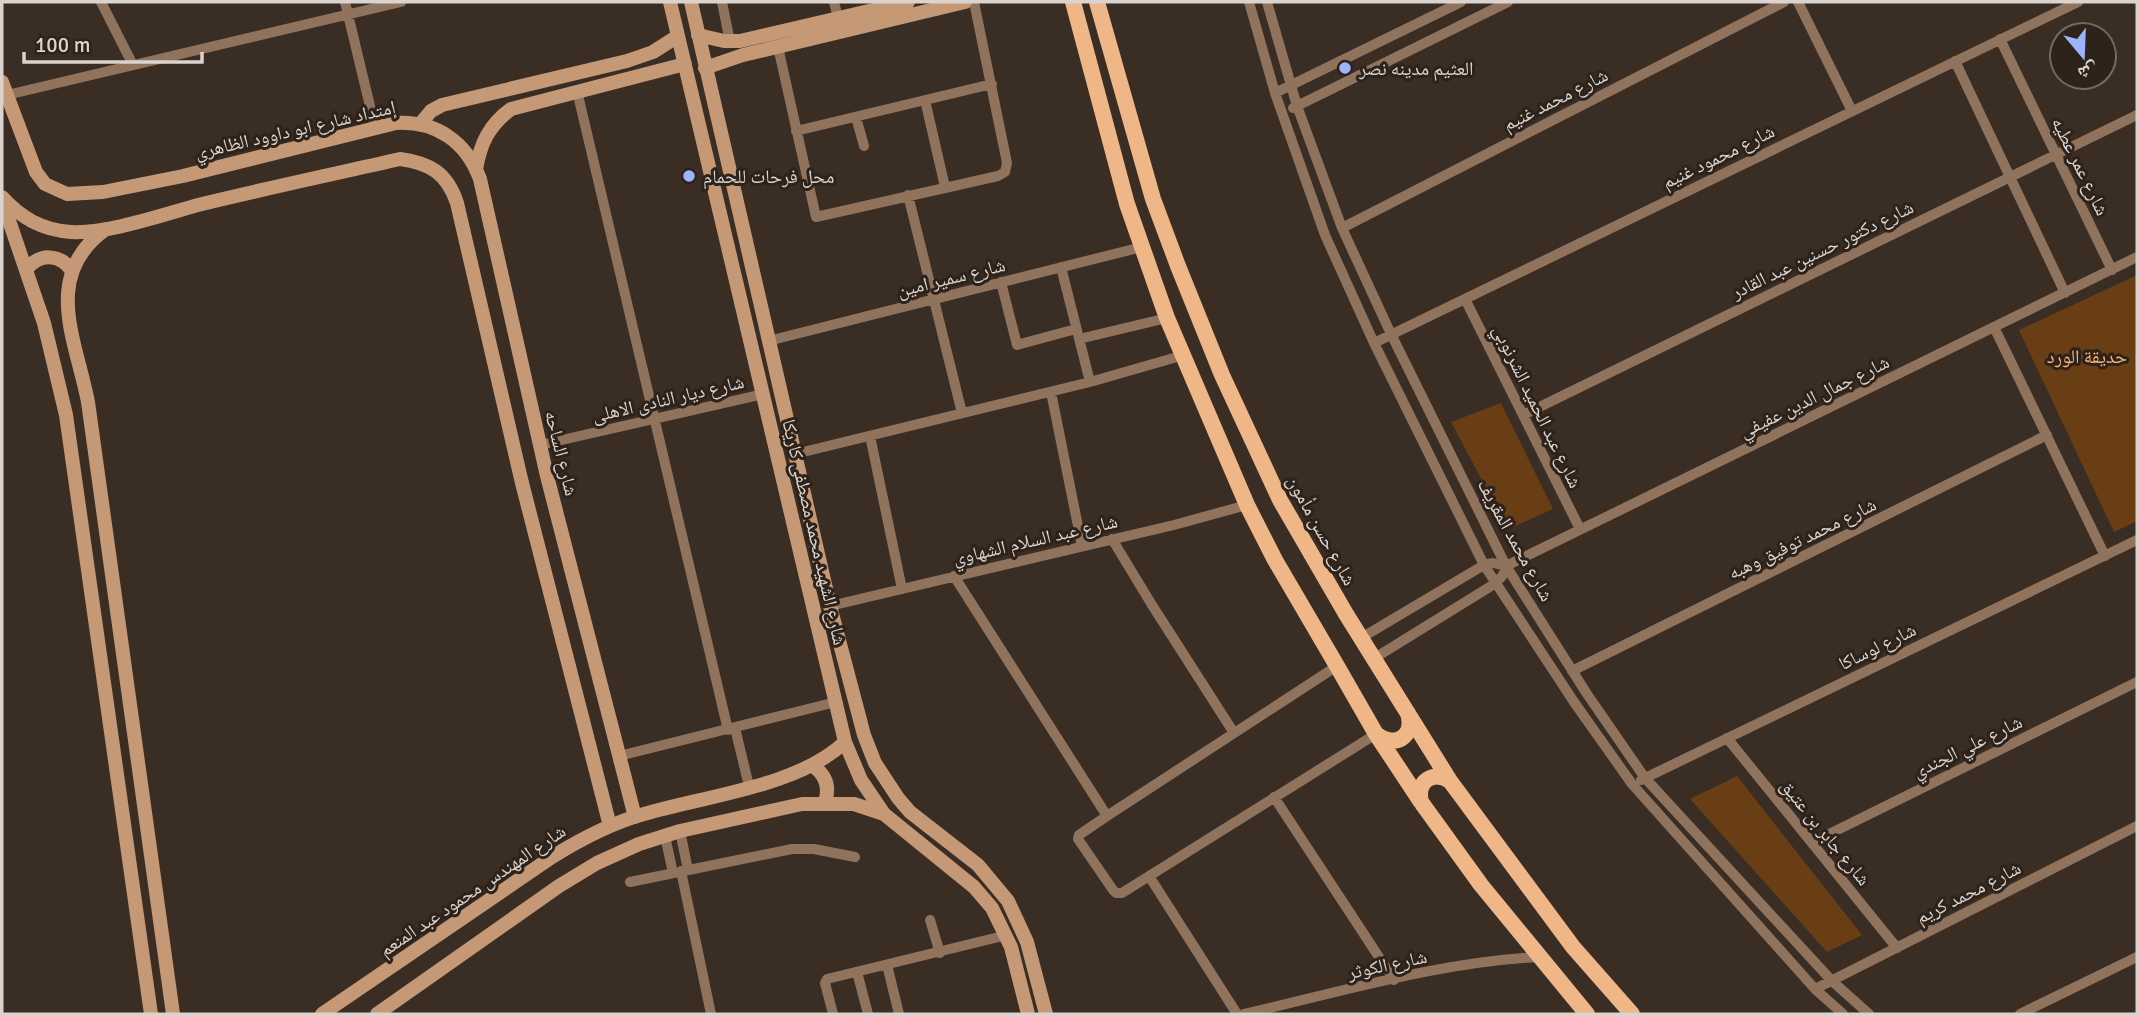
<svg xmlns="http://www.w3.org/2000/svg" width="2139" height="1016" font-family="Signika,'Noto Naskh Arabic',sans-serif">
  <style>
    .green { fill: #693e15 }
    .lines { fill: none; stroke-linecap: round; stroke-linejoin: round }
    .street { stroke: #8f735d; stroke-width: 10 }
    .secondary { stroke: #c59975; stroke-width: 14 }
    .primary { stroke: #efb688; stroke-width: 16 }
    .poi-dot { fill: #9db4fd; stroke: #2e231a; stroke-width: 2.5 }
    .labels { text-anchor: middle; stroke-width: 6; stroke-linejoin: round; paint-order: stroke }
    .poi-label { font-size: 19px; fill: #dbd3cd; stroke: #2e231a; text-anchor: start }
    .street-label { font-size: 19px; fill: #dbd3cd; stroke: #2e231a }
    .park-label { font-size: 19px; fill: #f9b47a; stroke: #2e231a }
  </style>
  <rect width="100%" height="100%" fill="#392d24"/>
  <!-- green -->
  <path class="green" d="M2137,275V521L2114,532L2019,330Z
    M1501,403L1553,509L1508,529L1451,422Z
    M1737,776L1862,935L1827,952L1690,799Z"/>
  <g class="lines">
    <!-- street -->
    <path class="street" d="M101,2L133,65
      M345,2L375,127
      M722,2L730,42
      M834,2L838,18
      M1249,2L1275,93L1325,235L1374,343L1484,565L1574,702L1632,784L1815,989L1843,1014
      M1267,2L1297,106L1342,228L1391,334L1506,566L1587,694L1645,778L1832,981L1869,1014
      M1798,2L1852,111
      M2000,39L2112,270
      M778,47L816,217L998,176L1005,172L1007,163L974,2
      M1955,61L2065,293
      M577,91L728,730
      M1275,93L1461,2
      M7,95L401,2
      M925,100L945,187
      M1293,108L1508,2
      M856,117L864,146
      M796,131L992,84
      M908,195L962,413
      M1342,228L1784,2
      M1061,267L1090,382
      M1001,282L1017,345L1076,329
      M1465,299L1580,529
      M1994,327L2105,556
      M1079,339L1167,318
      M768,341L1142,247
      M1374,343L2078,2
      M1051,392L1082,546
      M1523,415L2137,115
      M870,436L902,589
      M540,445L763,394
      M795,454L1090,382L1184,355
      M1112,539L1152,605L1234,733
      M954,576L1107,816
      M830,606L1174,525L1247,505
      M1361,638L1484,565L1493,563L1506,566L2137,257
      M1373,659L1496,583L1503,575L1506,566
      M1337,666L1107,816L1079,835L1078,839L1113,890L1116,893H1122L1376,734
      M1572,671L2047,435
      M735,728L749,786
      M1727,738L1897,948
      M619,756L836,702
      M1641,780L2137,540
      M1274,797L1394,980
      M680,831L688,870
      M665,836L673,873
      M1813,842L2137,682
      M681,871L711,1014
      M1149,876L1237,1014
      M630,882L792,849H814L855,857
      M930,920L940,953
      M887,965L899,1014
      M857,972L868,1014
      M1815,989L2137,826
      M833,1014L825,983L827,979L1007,935
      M1244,1014C1341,992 1439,962 1539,957
      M2020,1014L2137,957"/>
    <!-- secondary -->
    <path class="secondary" d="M670,2L845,742L861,780L884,814L974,887L992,908L1011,947L1028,1014
      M691,2L830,606L864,735L875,763L898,798L910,812L978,865L1008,901L1027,942L1046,1014
      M698,35L724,41H740L908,2
      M705,68L743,55L965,2
      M2,82L36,172L45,184L67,194L103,192L183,176L396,123C436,121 466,141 480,179L547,476L635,817
      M421,123L431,111L442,105L627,61L653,52L678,36
      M476,170C480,144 489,125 511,109L685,64
      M2,197C21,218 42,230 71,232C109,234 164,214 202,204C268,188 334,174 400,159C430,163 447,173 457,203L522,483L610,826
      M2,200L44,323L66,415L151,1014
      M106,229C41,275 76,340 88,402L173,1014
      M26,270C39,253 60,253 72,271
      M813,766C826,775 830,787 825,802
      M322,1014L552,857C581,839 611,823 644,814C708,795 797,787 845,742
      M377,1014L559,886L597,863L639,844L680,831L802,804H854L884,814"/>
    <!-- primary -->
    <path class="primary" d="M1073,2L1127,204L1167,318L1247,505L1275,560L1337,666L1376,734L1421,802L1481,885L1587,1014
      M1097,2L1153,199L1178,266L1222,375L1280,500L1346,614L1450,781L1573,947L1632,1014
      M1376,734C1395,749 1415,737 1408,713
      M1421,802C1416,781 1433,770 1450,781"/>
  </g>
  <!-- markers -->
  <g class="poi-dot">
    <circle cx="1345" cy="68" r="7"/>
    <circle cx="689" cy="176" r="7"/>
  </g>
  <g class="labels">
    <!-- poi labels -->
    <g class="poi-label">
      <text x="1359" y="75">العثيم مدينه نصر</text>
      <text x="703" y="183">محل فرحات للحمام</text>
    </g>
    <!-- street labels -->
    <g class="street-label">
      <text transform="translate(1555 99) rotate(-27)" y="7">شارع محمد غنيم</text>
      <text transform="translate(295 129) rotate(-13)" y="7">إمتداد شارع ابو داوود الظاهري</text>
      <text transform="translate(1718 156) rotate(-26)" y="7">شارع محمود غنيم</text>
      <text transform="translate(2081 166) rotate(64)" y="7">شارع عمر عطيه</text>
      <text transform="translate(1822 249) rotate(-26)" y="7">شارع دكتور حسنين عبد القادر</text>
      <text transform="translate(951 277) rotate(-14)" y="7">شارع سمير امين</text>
      <text transform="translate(1814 396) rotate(-26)" y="7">شارع جمال الدين عفيفي</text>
      <text transform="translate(668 398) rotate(-13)" y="7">شارع ديار النادى الاهلى</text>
      <text transform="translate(1538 406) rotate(64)" y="7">شارع عبد الحميد الشرنوبي</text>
      <text transform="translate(562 453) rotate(76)" y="7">شارع الساحه</text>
      <text transform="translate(1322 530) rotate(61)" y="7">شارع حسن مأمون</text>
      <text transform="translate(815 532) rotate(77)" y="7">شارع الشهيد محمد مصطفى كاريكا</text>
      <text transform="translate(1802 538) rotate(-26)" y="7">شارع محمد توفيق وهبه</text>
      <text transform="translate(1035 539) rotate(-13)" y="7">شارع عبد السلام الشهاوي</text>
      <text transform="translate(1516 540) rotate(61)" y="7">شارع محمد المقريف</text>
      <text transform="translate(1877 646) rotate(-26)" y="7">شارع لوساكا</text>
      <text transform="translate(1967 746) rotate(-26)" y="7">شارع علي الجندي</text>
      <text transform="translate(1826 832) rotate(51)" y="7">شارع جابر بن عتيق</text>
      <text transform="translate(472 890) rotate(-34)" y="7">شارع المهندس محمود عبد المنعم</text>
      <text transform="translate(1968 892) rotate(-27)" y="7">شارع محمد كريم</text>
      <text transform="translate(1387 964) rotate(-12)" y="7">شارع الكوثر</text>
    </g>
    <!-- park labels -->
    <g class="park-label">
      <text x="2087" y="363">حديقة الورد</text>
    </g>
  </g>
  <!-- border -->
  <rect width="2139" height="1016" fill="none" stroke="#dbd3cd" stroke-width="7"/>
  <!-- north arrow -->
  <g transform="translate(2083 56) rotate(161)"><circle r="33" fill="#2e231a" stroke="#736962" stroke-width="2"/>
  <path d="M0-5L12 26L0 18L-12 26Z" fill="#9db4fd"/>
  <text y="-10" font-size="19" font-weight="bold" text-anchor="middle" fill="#dbd3cd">ش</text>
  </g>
  <!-- scale -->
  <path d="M24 52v10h178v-10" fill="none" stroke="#dbd3cd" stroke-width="3.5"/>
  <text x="35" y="52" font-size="21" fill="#dbd3cd" stroke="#2e231a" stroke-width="5" paint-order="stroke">100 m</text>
</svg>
